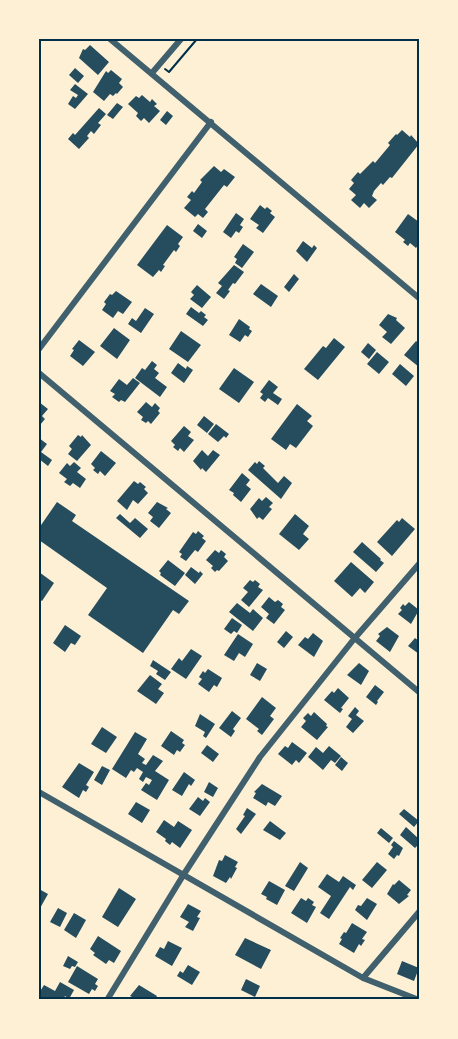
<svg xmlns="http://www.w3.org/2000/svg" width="458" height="1039" font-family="Quicksand,sans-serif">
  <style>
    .building { fill: #264d5e }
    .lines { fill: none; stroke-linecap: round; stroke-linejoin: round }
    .path { stroke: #003049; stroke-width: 2 }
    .minor { stroke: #3f606c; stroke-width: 6 }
    .neatline { fill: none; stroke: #003049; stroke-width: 2 }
  </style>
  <rect width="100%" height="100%" fill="#fdf0d5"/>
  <!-- building -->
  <path class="building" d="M90,45L109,62L98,75L79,58L83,49L85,50Z
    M75,68L84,76L78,83L69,75Z
    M111,70L122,79L119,83L123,87L117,94L116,93L113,96L110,94L104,101L93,92L106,71L108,73Z
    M75,84L88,94L75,109L68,104L73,96L76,98L78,95L70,90Z
    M142,95L150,102L152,99L157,104L154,106L160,111L149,123L144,118L141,121L136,116L138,113L128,104L136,96L139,98Z
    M117,103L123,107L113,119L107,115Z
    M99,108L106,114L98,123L101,125L94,134L91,131L87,136L89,138L79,149L68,139L73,133L75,135Z
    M167,111L173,116L166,125L160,120Z
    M402,130L410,137L411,135L419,144L392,178L390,177L383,185L381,183L374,191L372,196L377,200L369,208L364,203L360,208L351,200L356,195L349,189L354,183L351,180L358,172L360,174L373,161L375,163L390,145L388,143L396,134L397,135Z
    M214,166L221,172L224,169L235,177L227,187L224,185L205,209L208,212L203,218L198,214L195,217L184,208L191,200L187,197L192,191L194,193L202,182L200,180Z
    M260,205L265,209L267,207L272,211L270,213L275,217L263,233L256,228L259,225L250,219Z
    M236,213L244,219L240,225L243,227L239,233L236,231L231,238L223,232Z
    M408,214L419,222V244L416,248L410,243L408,246L403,242L405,240L395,232Z
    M198,224L207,231L202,238L193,231Z
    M167,225L183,237L178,244L180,246L176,252L174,250L163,265L165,266L161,272L159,270L153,277L137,265Z
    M303,241L312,248L314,245L317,248L307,262L296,251Z
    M243,244L254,252L242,268L235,263L237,259L234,257Z
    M234,265L244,272L235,284L233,283L228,290L230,291L224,299L216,293L222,286L218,283Z
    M294,274L299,279L289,292L284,287Z
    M261,284L278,296L271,307L253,294Z
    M197,285L211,297L202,308L190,299L194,295L191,292Z
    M116,291L132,302L123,314L118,311L113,318L102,310L106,304L104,302L110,294L112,295Z
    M191,307L199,313L201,311L206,315L204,317L208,320L203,326L186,314Z
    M145,308L154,314L141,333L128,324L132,318L136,321Z
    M388,314L397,318L396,320L405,328L391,344L382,337L387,332L379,325Z
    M239,319L250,327L249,329L252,331L248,337L245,335L240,342L229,335Z
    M114,328L130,340L117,359L100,346Z
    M181,331L201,345L188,362L169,349Z
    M334,338L345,347L318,380L304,369L323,346L326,348Z
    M79,340L95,352L83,366L70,356L74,350L72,349Z
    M416,341L419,343V367L404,355Z
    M368,343L376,350L369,359L361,352Z
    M377,352L389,362L379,374L367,364Z
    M152,361L157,365L154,369L159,373L155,378L167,387L160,397L135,378L142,368L145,370Z
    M178,363L186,369L187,366L193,370L184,383L171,373Z
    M400,364L414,376L406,386L392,374Z
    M234,368L254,382L239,403L219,389Z
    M133,378L140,383L125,402L121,400L119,402L112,397L115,394L110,391L119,379L127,385Z
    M269,380L278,387L273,393L282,399L278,405L268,398L265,402L260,398L263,394L260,392Z
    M39,402L48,409L42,416L45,419L40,425Z
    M146,402L152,407L155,403L160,408L158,411L160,413L151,424L148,421L146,423L141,420L143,417L137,412Z
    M297,404L312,416L307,421L313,426L296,448L290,444L286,450L271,439Z
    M204,416L214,424L207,433L197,425Z
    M216,424L229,434L226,438L224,436L218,442L208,434Z
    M184,426L191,432L188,436L194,440L184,452L180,448L178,451L173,447L175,445L171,441Z
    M78,435L81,437L82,435L91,445L77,461L68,454L72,449L69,446Z
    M39,438L47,444L41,452L52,460L48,466L39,459Z
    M202,450L208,456L213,450L220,455L206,472L202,468L201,470L193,461Z
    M101,451L116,463L105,476L100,471L98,474L93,470L95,468L91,464Z
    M259,461L265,466L263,468L278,483L284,476L292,483L281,499L248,470L255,462L257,464Z
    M74,462L81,468L77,472L86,479L80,488L73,483L70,486L64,482L67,479L59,473L67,463L70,466Z
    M242,473L250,480L246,485L251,489L241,502L233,495L234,493L229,490Z
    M134,481L138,484L140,482L146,487L144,489L148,493L138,504L133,500L127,510L117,501Z
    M266,497L273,503L269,507L272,509L263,520L259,517L257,519L250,509L259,498L262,501Z
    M57,502L76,515L72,521L189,601L179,614L173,610L143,653L88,615L107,588L39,540V528Z
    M157,502L168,508L166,509L171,513L159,528L150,521L153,517L148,513Z
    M120,514L130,523L135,518L148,529L140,538L116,518Z
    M295,514L309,526L303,534L309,539L299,550L279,534Z
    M402,518L415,529L392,556L377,542L397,520L399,522Z
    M198,531L204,536L202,538L206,541L198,552L195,550L186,561L180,557L182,554L179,552L193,532L196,534Z
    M362,542L381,559L380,560L384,563L376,572L353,552Z
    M215,550L219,553L221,550L226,554L224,557L228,561L219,571L217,570L215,572L211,568L213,566L206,560Z
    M168,560L185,573L175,586L160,575L161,573L159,571Z
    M351,562L374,582L365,593L360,588L352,597L334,581Z
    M191,567L199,573L200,571L203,574L195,584L185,575Z
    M39,572L54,583L42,601L39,599Z
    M250,580L253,582L255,580L260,584L258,587L263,590L249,607L241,600L248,592L243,588Z
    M269,597L275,602L278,600L283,604L281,607L285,610L274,624L266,618L269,614L261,607Z
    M409,602L419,610L411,624L398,614L402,610L400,608L403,604L405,606Z
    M237,603L250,613L253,609L263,618L253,631L229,612Z
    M232,618L242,625L237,633L234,631L231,634L224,629Z
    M65,625L81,636L75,645L71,643L65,652L53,643Z
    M387,627L399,636L390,652L376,641L380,636L378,634Z
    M286,631L293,637L284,648L277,642Z
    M313,633L323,641L314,657L298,645L305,637L308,639Z
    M238,634L253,644L245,657L239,653L234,661L224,655Z
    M415,638L419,641V654L408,646Z
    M191,649L202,656L186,679L171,669L179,658L182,661Z
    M153,660L171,672L165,680L156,674L158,671L150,666Z
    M257,663L267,669L260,681L250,675Z
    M359,663L369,671L361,685L347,675Z
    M208,669L222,678L217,687L214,685L209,692L198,684L202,679L199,677L203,671L205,673Z
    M150,675L162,684L158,689L164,693L156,704L137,691Z
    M375,685L384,692L377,701L378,702L376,705L366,697Z
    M338,688L349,698L341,708L343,709L340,713L324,700L332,691L334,693Z
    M262,697L276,708L270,716L274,719L262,735L257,731L259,729L246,719Z
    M355,707L359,711L356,715L364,721L353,733L346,727L352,719L348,716Z
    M232,711L241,718L233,729L235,731L231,737L219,728Z
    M314,712L327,724L326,726L328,727L317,740L301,727L306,721L303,718L308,713L311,716Z
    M200,714L215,724L206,738L203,736L205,732L195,726Z
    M102,727L117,737L106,753L91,744Z
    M171,731L184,740L182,743L185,745L180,752L177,750L174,755L161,746Z
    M135,732L147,739L138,754L145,759L142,763L146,765L153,755L163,761L155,771L169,780L157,800L141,790L146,783L149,785L152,780L146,777L143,782L139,779L143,772L137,768L134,772L131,770L126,778L112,769Z
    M292,742L307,753L299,763L296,760L292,765L278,754L285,746L288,748Z
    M207,745L219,754L213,762L201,753Z
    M329,746L341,756L335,763L331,760L323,770L308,757L316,747L323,753Z
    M341,757L348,763L342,771L335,765Z
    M79,763L94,772L86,785L89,787L86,792L83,790L79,798L62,787Z
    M102,766L110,770L102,785L94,780Z
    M184,772L195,780L191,786L189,784L182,796L172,790Z
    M209,782L218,788L213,797L204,792Z
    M262,784L282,796L275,806L268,802L266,806L253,798L256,793L254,792Z
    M198,797L203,801L205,798L210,802L200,816L189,809Z
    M136,802L150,810L142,823L128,814Z
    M247,808L256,814L241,834L236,829L245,816L243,815Z
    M404,809L419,821L414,827L399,814Z
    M164,820L174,827L178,821L192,830L180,848L172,842L170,845L165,841L166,839L156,832Z
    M270,821L286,833L280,840L263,830Z
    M406,827L419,839V844L415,848L400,835Z
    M381,828L393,838L389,843L377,833Z
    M394,841L403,848L399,856L397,855L394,859L388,854L393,847L391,845Z
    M225,855L238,862L235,867L237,868L231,879L230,877L226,883L213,876L219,860L222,861Z
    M300,862L308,868L294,891L285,886Z
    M377,862L387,870L372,888L362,880Z
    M327,874L339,882L343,876L356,885L353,890L350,887L329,919L320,913L331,896L318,887Z
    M399,880L411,890L407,895L409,896L399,904L387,894L393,884L394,885Z
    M269,881L285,890L277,905L266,899L267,897L261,894Z
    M119,888L136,899L118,927L102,917Z
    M39,889L48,894L39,910Z
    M301,898L306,901L308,898L314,902L312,905L316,907L307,923L291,913Z
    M367,898L377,904L367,920L355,910L358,905L361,906Z
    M188,904L201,911L197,917L200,918L193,931L185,927L189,922L180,917Z
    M58,908L67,913L60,927L50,922Z
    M74,913L86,920L76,938L64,930Z
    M352,923L367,932L362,939L365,940L361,946L359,944L354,953L339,944L342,939L340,938L344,932L346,933Z
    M98,936L121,951L114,963L109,960L106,964L93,955L95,953L90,949Z
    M245,938L271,950L261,969L235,955Z
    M168,941L182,948L172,966L155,956L160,947L164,949Z
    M68,956L78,962L75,967L72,966L70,969L63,966Z
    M402,961L419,968L414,981L397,974Z
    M188,965L200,972L192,985L177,976L180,971L183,973Z
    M77,966L98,979L95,984L98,986L95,991L92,989L89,994L68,982Z
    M246,979L260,986L255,997L241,990Z
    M60,982L74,990L69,999L65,996L63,1000H39V993L44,985L55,991Z
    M139,985L157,996L155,1000L143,998L130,1000L132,997L130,996Z"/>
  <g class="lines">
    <!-- path -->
    <path class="path" d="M165,69L169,72L197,39"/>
    <!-- minor -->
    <path class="minor" d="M110,39L419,298
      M152,73L181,39
      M39,349L211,122
      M39,373L419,692
      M39,792L363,978L419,1000
      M363,978L419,912
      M107,1000L184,874L260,757L354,639L419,564"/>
  </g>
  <!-- border -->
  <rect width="458" height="1039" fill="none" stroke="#fdf0d5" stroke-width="81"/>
  <rect x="40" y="40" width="378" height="958" class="neatline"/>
</svg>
